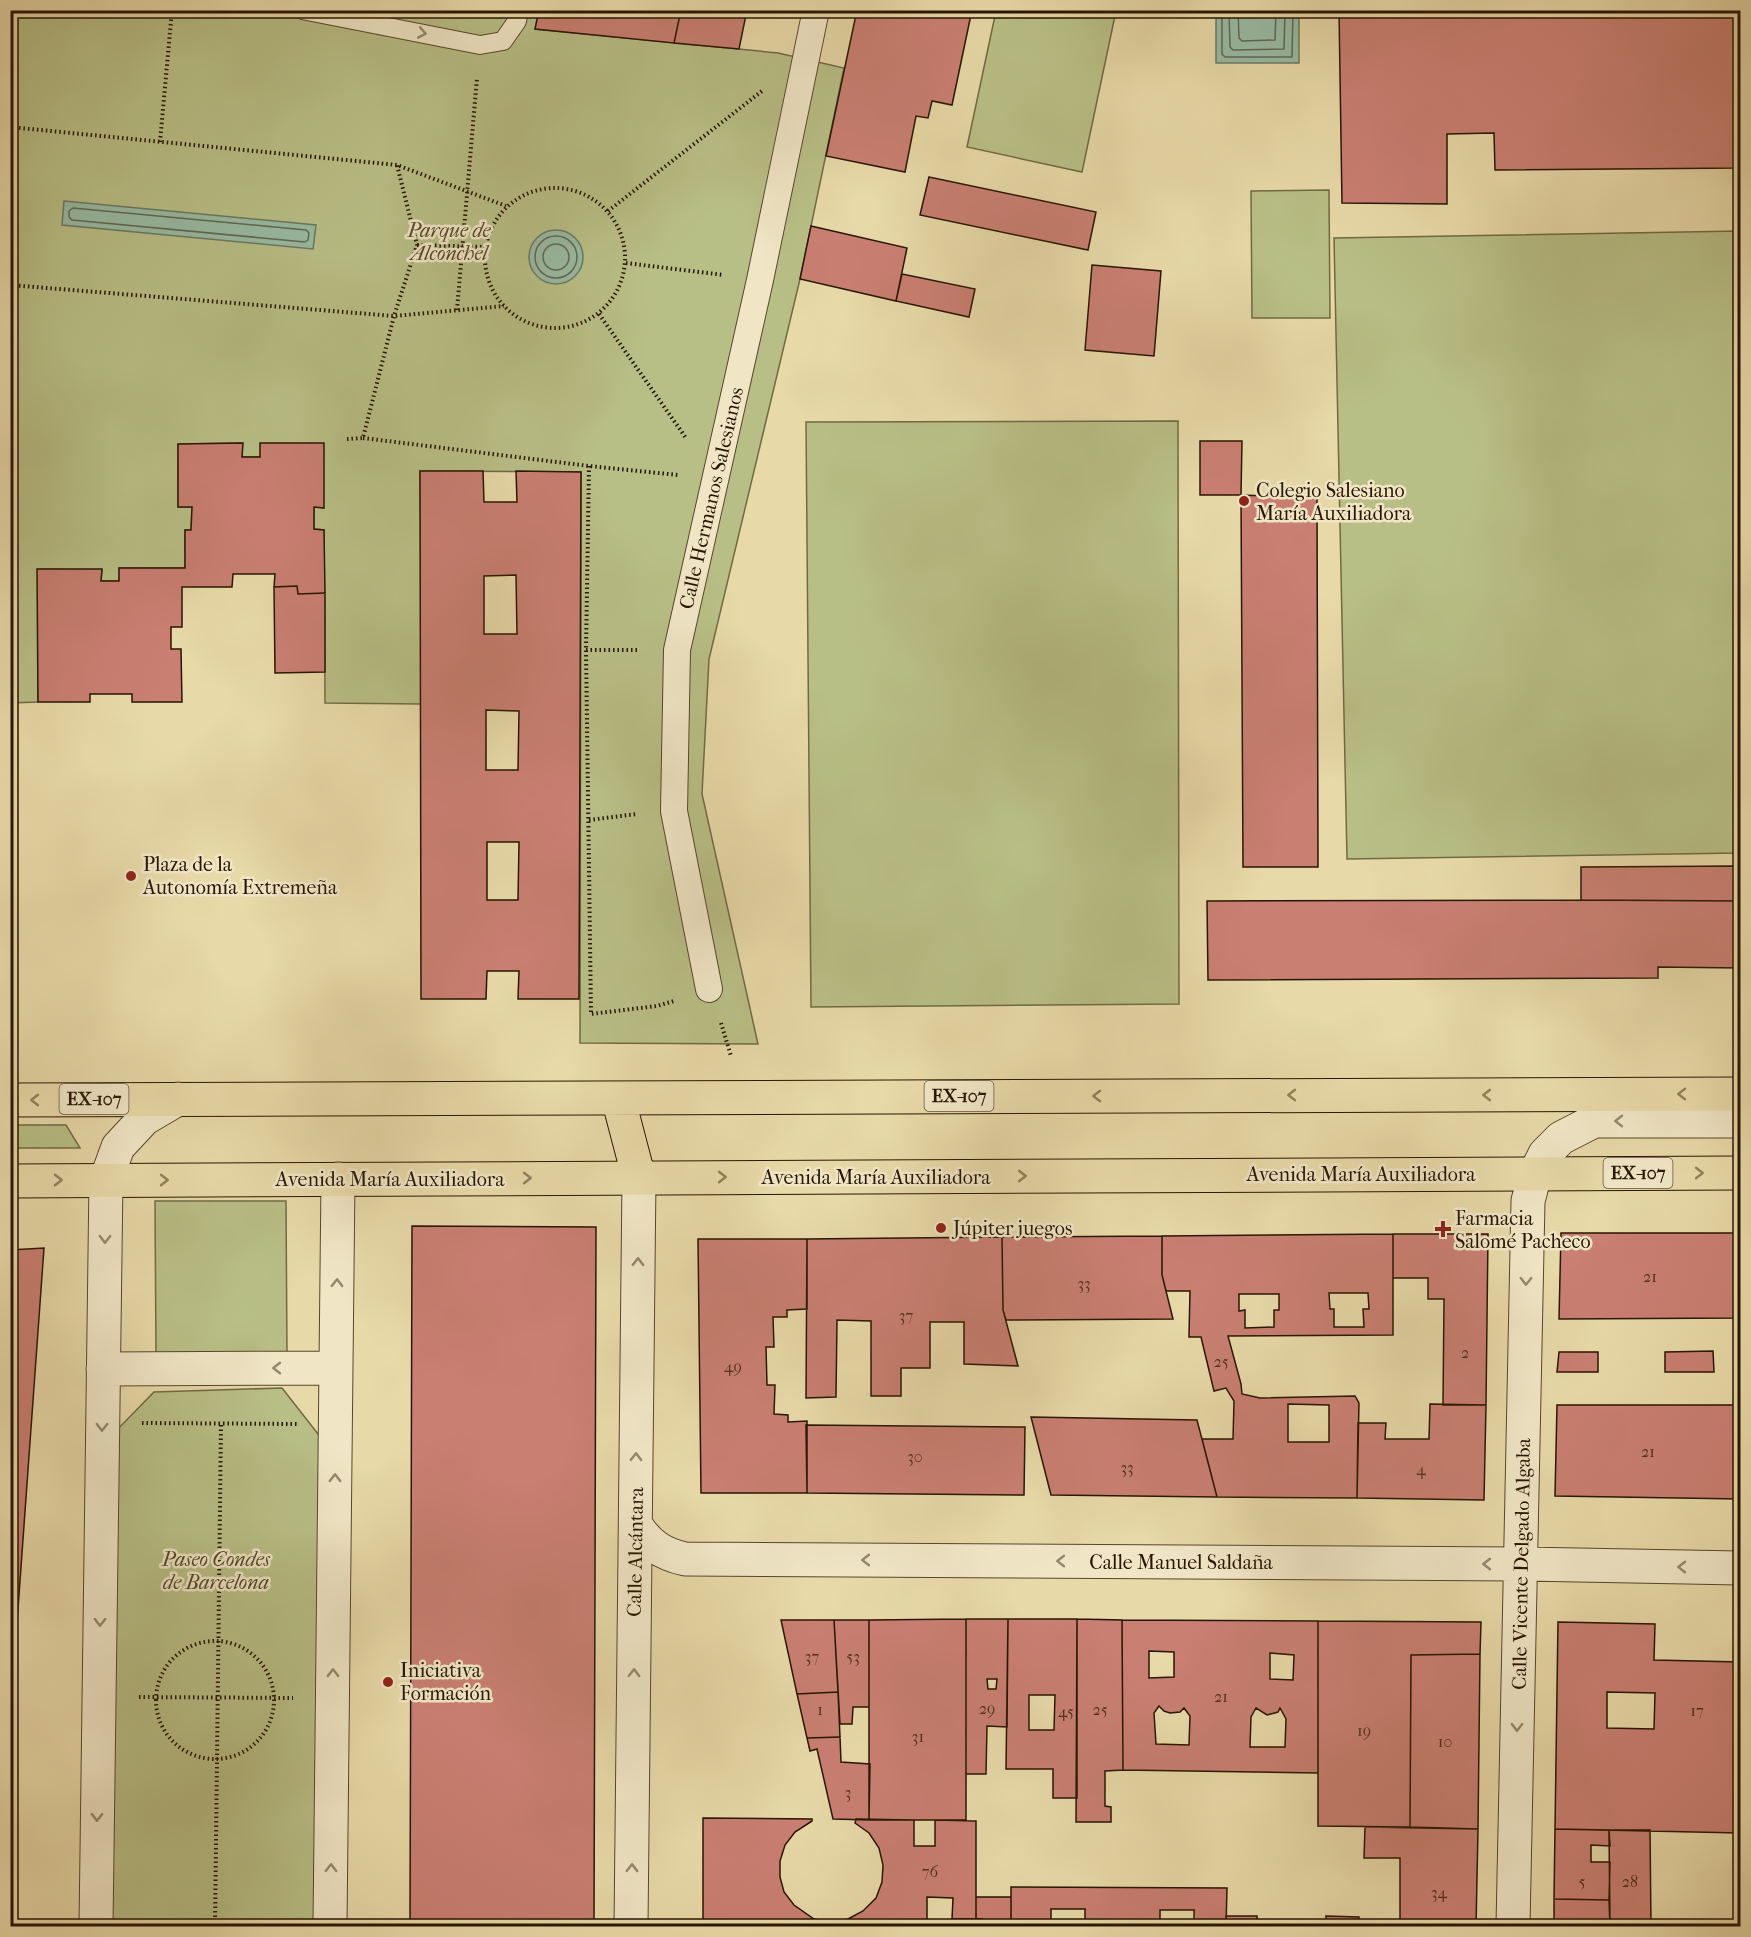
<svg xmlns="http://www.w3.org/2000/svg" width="1751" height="1937" font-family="'IM FELL French Canon',serif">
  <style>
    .green { fill: #b8bf86; stroke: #706a44; stroke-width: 1.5 }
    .water { fill: #98bba4; stroke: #6b7963; stroke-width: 1.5 }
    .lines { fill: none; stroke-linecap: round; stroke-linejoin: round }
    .shore { stroke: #606852; stroke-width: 1.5 }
    .building { fill: #c97f72; stroke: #281501; stroke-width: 1.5; fill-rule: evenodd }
    .service-casing { stroke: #58462b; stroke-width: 20 }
    .pedestrian-casing { stroke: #58462b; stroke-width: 28 }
    .minor-casing { stroke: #58462b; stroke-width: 35 }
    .primary-casing { stroke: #281501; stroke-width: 35 }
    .path { stroke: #281501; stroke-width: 4; stroke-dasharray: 1.5 3; stroke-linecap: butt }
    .service { stroke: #f0e6c6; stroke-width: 18 }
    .pedestrian { stroke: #f0e6c6; stroke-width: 26 }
    .minor { stroke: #f0e6c6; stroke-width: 33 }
    .primary { stroke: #e8d9a8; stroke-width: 33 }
    .oneway { stroke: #96886d }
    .oneway2 { stroke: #92815d }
    .poi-dot { fill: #8f2418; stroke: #f0e6c6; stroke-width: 2 }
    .labels { text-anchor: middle; stroke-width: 5; stroke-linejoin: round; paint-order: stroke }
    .number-label { font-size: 16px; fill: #50301d }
    .shield { fill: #f0e6c6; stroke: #64543c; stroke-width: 1.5 }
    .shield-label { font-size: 18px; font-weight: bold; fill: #281501 }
    .park-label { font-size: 20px; font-style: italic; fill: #534829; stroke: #f0e6c6 }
    .poi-label { font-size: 20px; fill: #281501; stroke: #f0e6c6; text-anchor: start }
    .street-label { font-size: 20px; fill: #281501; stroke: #f0e6c6 }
  </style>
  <rect width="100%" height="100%" fill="#e8d9a8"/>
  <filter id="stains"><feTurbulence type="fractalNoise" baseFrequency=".00333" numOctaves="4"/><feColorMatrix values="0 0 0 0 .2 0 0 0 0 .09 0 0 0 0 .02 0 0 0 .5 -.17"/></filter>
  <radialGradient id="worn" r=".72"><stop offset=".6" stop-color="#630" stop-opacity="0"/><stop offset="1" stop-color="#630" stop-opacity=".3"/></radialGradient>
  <!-- green -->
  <path class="green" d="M413,10L424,13L425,10L539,11L535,29L778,53L844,68L800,279L709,659L702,794L758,1044L580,1043L581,472L420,471L422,704L325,703L324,530L314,529V507L323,508L260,457H242V443L178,444V507H192L191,530H185V568H119V581H101L102,570L38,569V702L11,703L10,11Z
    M996,11H1116L1082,172L967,147Z
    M1329,190L1330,318H1252L1251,191Z
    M1740,231V853L1347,859L1334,238Z
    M1178,421L1179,1004L811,1007L806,422Z
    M11,1125H66L80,1148H11Z
    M155,1201H286L287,1354L156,1355Z
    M282,1388L322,1439L317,1926H108L112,1435L154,1392Z"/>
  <!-- water -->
  <path class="water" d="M1216,11H1299V63H1216Z
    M64,201L316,225L313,249L62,225Z
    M529 257a27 27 0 1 1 54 0a27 27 0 1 1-54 0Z"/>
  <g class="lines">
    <!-- shore -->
    <path class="shore" d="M1222,10V54L1225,57H1292L1293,10
      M1229,10L1230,47L1233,50L1284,49L1285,10
      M1238,10L1239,38L1242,41L1275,40L1276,10
      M73,208L306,230L309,233L308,240L305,242L72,220L69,217V211Z
      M535 257a21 21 0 1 1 42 0a21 21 0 1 1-42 0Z
      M543 257a13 13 0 1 1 26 0a13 13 0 1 1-26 0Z"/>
  </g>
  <!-- building -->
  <path class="building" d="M539,10H681L674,43L535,29Z
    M681,10H747L739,49L674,43Z
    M857,10H972L952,105L932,101L928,118L916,116L905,172L826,156Z
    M1339,10H1740V168L1495,170L1494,133L1447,134V204L1342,203Z
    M929,177L1096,212L1088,250L920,215Z
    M811,226L907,248L896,301L800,279Z
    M1092,265L1161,271L1154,356L1085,350Z
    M902,274L975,289L969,317L896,301Z
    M1200,441H1242L1241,495H1200Z
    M243,443L242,457H260V443H324V508L314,507V529L324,530L325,593L298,594L297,586L274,587L275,574H233L232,587H182V627H171V649H181L182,702H132V694H90V702H38L37,569H102L101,581H119V568H185V530H191L192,507H178V444Z
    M420,471H483L484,502H517L516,471L581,472L579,999H518L519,971H487L486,999H421ZM516,575L517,634H484V576ZM486,710L519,711L518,770H486ZM487,842H519L518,900H487Z
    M1241,495L1317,498L1318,867H1243Z
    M297,586L298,594L325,593V672L275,673L274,587Z
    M1740,866V901L1581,900V867Z
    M1581,900L1740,901V968L1658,967V978L1208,980L1207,901Z
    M412,1226L596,1227L594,1926H410Z
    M1561,1233H1740V1318L1559,1319Z
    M1393,1234V1335L1228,1336L1241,1384L1242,1394L1260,1398L1355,1396L1359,1403L1357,1498L1217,1497L1202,1439H1233L1234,1401L1226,1388L1214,1391L1201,1337H1189L1190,1291H1166L1162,1275V1236ZM1329,1293H1368L1369,1309H1363L1364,1327H1334V1309H1330ZM1239,1294H1279V1310H1274V1327L1245,1328V1310L1239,1311ZM1288,1404L1329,1405V1442H1288Z
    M1393,1234H1488L1486,1405H1443L1444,1299H1428V1278H1393Z
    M1162,1236V1275L1173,1319L1006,1320L1003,1310L1002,1237Z
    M1002,1237L1003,1310L1018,1366L964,1364V1322H930V1368H901V1396H871V1321L837,1320L836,1397L806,1398L807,1239Z
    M698,1239H807V1309L787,1310V1317H773L774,1347H766L767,1385H775L774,1414L788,1415V1422L807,1421V1493H701Z
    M44,1248L10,1720V1250Z
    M1713,1351L1714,1372H1665V1352Z
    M1559,1352H1598V1372H1557Z
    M1430,1404L1486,1405L1484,1500L1357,1498L1358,1423H1386L1385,1439H1429Z
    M1557,1405H1740V1499L1555,1496Z
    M1031,1417L1197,1420L1217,1497L1051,1495Z
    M806,1425L1025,1427L1024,1495L807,1493Z
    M966,1619H1008L1007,1727L987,1726L986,1774H966ZM987,1679H997L996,1689H988Z
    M966,1619V1820H869V1620Z
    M1008,1619H1077V1798H1053V1769H1006ZM1029,1695H1055L1054,1730H1029Z
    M1077,1619L1122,1620L1123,1770L1105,1771V1806L1111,1807V1822H1076Z
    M781,1620H834L838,1692L797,1694Z
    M834,1620H869V1707H853L852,1724H840Z
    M1122,1620L1318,1621V1773L1123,1770ZM1149,1651L1174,1652V1677L1149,1678ZM1270,1653L1294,1655L1293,1680L1270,1679ZM1159,1706L1164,1711L1170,1713L1180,1712L1184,1708L1190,1716L1189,1745L1156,1744L1154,1713ZM1256,1708L1267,1715L1278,1712L1280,1708L1286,1719L1285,1747H1250L1251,1717Z
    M1318,1621L1481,1622L1480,1654L1411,1655L1410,1827L1318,1826Z
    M1558,1622L1655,1624L1654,1660L1740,1662V1833L1555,1829ZM1607,1692L1655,1693L1654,1729L1607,1728Z
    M1480,1654L1478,1829L1410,1827L1411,1655Z
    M838,1692L840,1737L807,1738L797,1694Z
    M840,1737L841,1762L870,1764L869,1820L833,1819L817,1749L810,1751L807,1738Z
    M703,1818L812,1819V1821L795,1832L785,1845L780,1861V1877L784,1892L794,1905L814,1919L831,1922L848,1919L863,1911L876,1898L882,1882L883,1865L879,1848L869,1833L855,1823L856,1819L914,1820V1846H935V1820L976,1821V1919H952L953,1898L927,1897V1923H882V1926H703Z
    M1365,1827L1478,1829L1476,1926H1400V1858H1364Z
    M1555,1829L1609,1830L1610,1846L1591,1845V1862H1610L1609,1900L1554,1899Z
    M1609,1830H1650L1651,1926H1610Z
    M1011,1887L1227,1888L1226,1926H1194V1910H1160V1926H1085V1909H1051V1926H1011Z
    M976,1897H1011V1926H982V1919H976Z
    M1554,1899L1609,1900L1610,1926H1554Z
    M1226,1916H1257V1926H1226Z
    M1326,1916L1359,1917V1926H1326Z"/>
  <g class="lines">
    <defs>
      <path id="service" d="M302,10L480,45L503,41L517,21L519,10"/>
      <path id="pedestrian" d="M709,989L674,811L677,650L760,280L816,10"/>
      <path id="minor" d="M103,1369L336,1368
        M636,1525C648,1544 662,1554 685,1559L1520,1564L1740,1568
        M96,1926L106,1180L118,1147L144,1119L178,1099
        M330,1926L338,1179
        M631,1926L639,1178
        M1513,1926L1528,1201L1535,1174L1545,1154L1561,1138L1594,1121H1740"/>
      <path id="primary" d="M618,1098L639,1178
        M10,1100L1740,1094
        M10,1181L1740,1173"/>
    </defs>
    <!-- service casing -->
    <use href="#service" class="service-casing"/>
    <!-- pedestrian casing -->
    <use href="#pedestrian" class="pedestrian-casing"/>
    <!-- minor casing -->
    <use href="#minor" class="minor-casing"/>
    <!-- primary casing -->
    <use href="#primary" class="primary-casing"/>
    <!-- path -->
    <path class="path" d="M10,127L397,165L506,206
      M160,142L172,10
      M485 258a70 70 0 1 1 140 0a70 70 0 1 1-140 0Z
      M608,211L762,91
      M417,245L485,247
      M626,263L724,275
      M10,285L394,316L504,306
      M457,310L477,78
      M599,314L686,438
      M363,438L589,466L678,475
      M347,439L363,438L394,316L417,245L397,165
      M589,466L586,650L591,1014L657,1006L674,1001
      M586,650H640
      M589,820L637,814
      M721,1023L731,1056
      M142,1423L297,1424
      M156 1700a59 59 0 1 1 118 0a59 59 0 1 1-118 0Z
      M139,1697L293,1698
      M215,1926L221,1423"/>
    <!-- service -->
    <use href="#service" class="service"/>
    <!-- pedestrian -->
    <use href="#pedestrian" class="pedestrian"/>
    <!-- minor -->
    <use href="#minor" class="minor"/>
    <!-- primary -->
    <use href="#primary" class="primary"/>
  </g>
  <!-- one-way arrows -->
  <defs><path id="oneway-chevron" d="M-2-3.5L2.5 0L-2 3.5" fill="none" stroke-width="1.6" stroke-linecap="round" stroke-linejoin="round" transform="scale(1.5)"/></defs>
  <g class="oneway">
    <use href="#oneway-chevron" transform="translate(422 33) rotate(11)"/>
    <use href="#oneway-chevron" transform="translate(1619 1121) rotate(180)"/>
    <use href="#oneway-chevron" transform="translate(105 1239) rotate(91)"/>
    <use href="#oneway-chevron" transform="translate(638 1262) rotate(-89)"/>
    <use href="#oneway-chevron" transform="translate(1526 1281) rotate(91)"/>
    <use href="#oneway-chevron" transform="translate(337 1283) rotate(-89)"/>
    <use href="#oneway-chevron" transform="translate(277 1368) rotate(180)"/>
    <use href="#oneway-chevron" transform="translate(102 1427) rotate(91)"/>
    <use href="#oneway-chevron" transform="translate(636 1457) rotate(-89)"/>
    <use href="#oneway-chevron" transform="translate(335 1478) rotate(-90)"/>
    <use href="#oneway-chevron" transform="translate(866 1560) rotate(-180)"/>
    <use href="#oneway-chevron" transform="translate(1061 1561) rotate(-180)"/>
    <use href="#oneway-chevron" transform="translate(1487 1564) rotate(-180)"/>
    <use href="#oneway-chevron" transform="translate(1682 1567) rotate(-179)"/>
    <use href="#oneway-chevron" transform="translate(100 1622) rotate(91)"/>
    <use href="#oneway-chevron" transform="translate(333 1673) rotate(-90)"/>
    <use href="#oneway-chevron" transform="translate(634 1673) rotate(-89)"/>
    <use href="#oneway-chevron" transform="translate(1517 1727) rotate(91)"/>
    <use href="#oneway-chevron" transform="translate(97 1817) rotate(91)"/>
    <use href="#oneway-chevron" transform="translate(331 1868) rotate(-89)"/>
    <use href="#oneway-chevron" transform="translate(632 1868) rotate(-89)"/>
  </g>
  <g class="oneway2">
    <use href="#oneway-chevron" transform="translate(1682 1094) rotate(180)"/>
    <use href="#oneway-chevron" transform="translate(1292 1095) rotate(180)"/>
    <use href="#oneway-chevron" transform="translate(1487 1095) rotate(180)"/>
    <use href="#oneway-chevron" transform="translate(1097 1096) rotate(180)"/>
    <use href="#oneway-chevron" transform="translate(35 1100) rotate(180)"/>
    <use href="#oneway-chevron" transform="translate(1699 1173)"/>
    <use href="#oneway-chevron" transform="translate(1022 1176)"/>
    <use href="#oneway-chevron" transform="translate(722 1177)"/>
    <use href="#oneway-chevron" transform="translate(527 1178)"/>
    <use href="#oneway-chevron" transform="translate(58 1180)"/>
    <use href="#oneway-chevron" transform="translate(164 1180)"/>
  </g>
  <!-- markers -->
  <g class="poi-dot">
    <circle cx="1244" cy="501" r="6"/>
    <circle cx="131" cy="876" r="6"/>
    <circle cx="941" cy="1228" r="6"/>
    <path d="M1440 1220h6v6h6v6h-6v6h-6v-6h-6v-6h6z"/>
    <circle cx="388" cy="1682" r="6"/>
  </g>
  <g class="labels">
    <!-- number labels -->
    <g class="number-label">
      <text x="1650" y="1282">21</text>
      <text x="1084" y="1289">33</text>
      <text x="906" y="1321">37</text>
      <text x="1465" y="1358">2</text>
      <text x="1221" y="1367">25</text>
      <text x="733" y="1372">49</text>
      <text x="1648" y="1457">21</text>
      <text x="915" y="1462">30</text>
      <text x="1127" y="1473">33</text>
      <text x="1421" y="1475">4</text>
      <text x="812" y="1662">37</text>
      <text x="853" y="1662">53</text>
      <text x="1221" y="1702">21</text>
      <text x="987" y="1714">29</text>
      <text x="820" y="1715">1</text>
      <text x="1100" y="1715">25</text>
      <text x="1697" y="1716">17</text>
      <text x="1066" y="1717">45</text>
      <text x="1364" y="1736">19</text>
      <text x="918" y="1742">31</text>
      <text x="1445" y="1747">10</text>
      <text x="848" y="1798">3</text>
      <text x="930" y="1877">76</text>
      <text x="1582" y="1887">5</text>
      <text x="1630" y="1887">28</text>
      <text x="1439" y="1898">34</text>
    </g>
    <!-- shield labels -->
    <g class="shield">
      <rect x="924.5" y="1081" width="69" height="30" rx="4.5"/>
      <rect x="59.5" y="1084" width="69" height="30" rx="4.5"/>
      <rect x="1603.5" y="1158" width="69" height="30" rx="4.5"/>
    </g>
    <g class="shield-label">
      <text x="959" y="1102">EX-107</text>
      <text x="94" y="1105">EX-107</text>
      <text x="1638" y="1179">EX-107</text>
    </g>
    <!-- park labels -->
    <g class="park-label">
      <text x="449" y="237">Parque de<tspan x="449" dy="23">Alconchel</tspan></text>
      <text x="216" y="1566">Paseo Condes<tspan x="216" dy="23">de Barcelona</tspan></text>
    </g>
    <!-- poi labels -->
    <g class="poi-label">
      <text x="1256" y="497">Colegio Salesiano<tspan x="1256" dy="23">María Auxiliadora</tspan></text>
      <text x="143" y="871">Plaza de la<tspan x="143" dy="23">Autonomía Extremeña</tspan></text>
      <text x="1455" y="1225">Farmacia<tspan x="1455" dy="23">Salomé Pacheco</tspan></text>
      <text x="953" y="1235">Júpiter juegos</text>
      <text x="400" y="1677">Iniciativa<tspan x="400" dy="23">Formación</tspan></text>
    </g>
    <!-- street labels -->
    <g class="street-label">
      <text transform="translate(711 498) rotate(-77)" y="7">Calle Hermanos Salesianos</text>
      <text x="1361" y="1181">Avenida María Auxiliadora</text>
      <text x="876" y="1184">Avenida María Auxiliadora</text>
      <text x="390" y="1186">Avenida María Auxiliadora</text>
      <text transform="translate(635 1552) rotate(-89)" y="7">Calle Alcántara</text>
      <text x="1181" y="1569">Calle Manuel Saldaña</text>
      <text transform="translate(1521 1564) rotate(-89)" y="7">Calle Vicente Delgado Algaba</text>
    </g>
  </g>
  <!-- margin -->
  <rect width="1751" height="1937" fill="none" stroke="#e8d9a8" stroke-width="36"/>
  <rect x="12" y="12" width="1727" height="1913" fill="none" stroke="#281501" stroke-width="3"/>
  <rect x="18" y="18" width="1715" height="1901" fill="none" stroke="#281501" stroke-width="1.5"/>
  <rect width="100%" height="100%" filter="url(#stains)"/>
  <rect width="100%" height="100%" fill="url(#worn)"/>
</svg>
